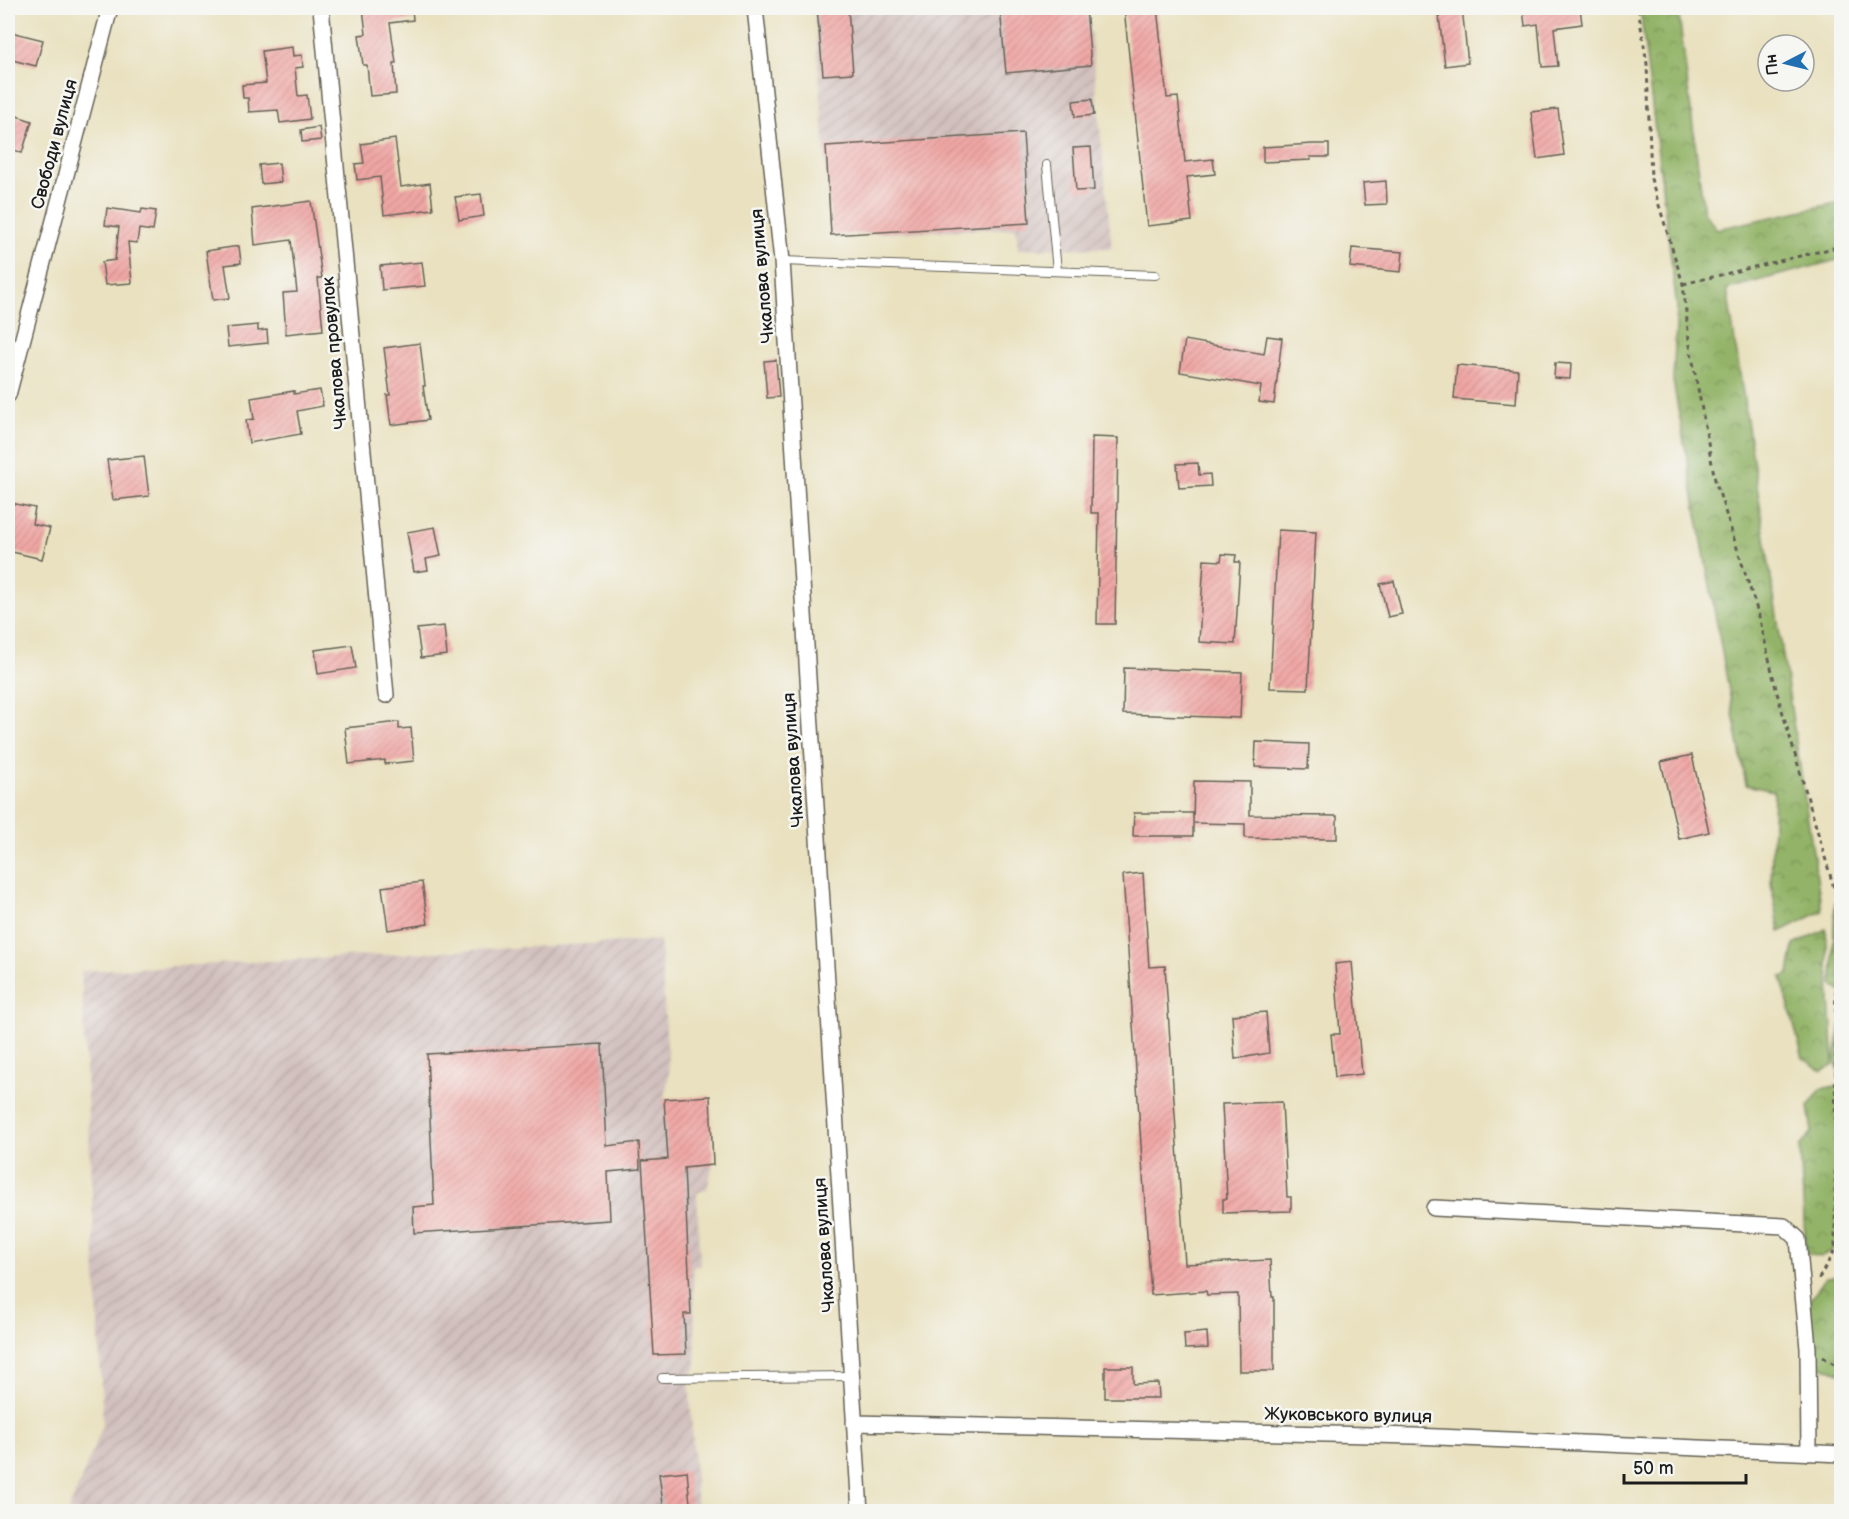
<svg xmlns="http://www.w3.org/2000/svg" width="1849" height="1519" font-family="'Balsamiq Sans',sans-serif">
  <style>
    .industrial { fill: url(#industrial-furrows) }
    .forest { fill: url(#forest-crowns); stroke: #586842; stroke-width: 1.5 }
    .building { fill: url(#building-hatch) }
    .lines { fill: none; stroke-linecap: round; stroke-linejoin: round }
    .lane-casing { stroke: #646155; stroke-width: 10 }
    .street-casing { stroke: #646155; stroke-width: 18 }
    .path { stroke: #646155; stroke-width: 3; stroke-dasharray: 4.5 4.5; stroke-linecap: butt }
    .lane { stroke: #fff; stroke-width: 8 }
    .street { stroke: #fff; stroke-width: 15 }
    .labels { text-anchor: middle; stroke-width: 5; stroke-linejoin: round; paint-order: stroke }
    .street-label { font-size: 18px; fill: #1c1c1c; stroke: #f6f6f2 }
  </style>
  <defs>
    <pattern id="industrial-furrows" width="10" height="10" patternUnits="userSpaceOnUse" patternTransform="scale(1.5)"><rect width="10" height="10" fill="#d1c0bd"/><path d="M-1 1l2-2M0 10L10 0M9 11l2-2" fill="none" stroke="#b3a4a2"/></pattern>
    <pattern id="forest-crowns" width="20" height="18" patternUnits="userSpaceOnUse" patternTransform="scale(1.5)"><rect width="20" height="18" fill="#93b467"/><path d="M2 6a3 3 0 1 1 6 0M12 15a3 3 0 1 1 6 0" fill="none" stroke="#779254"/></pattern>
    <pattern id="building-hatch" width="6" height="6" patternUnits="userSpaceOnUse" patternTransform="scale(1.5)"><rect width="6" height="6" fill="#f0a7a5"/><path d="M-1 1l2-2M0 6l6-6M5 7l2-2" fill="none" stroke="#cd8f8d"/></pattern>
  </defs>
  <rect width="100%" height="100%" fill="#f6f6f2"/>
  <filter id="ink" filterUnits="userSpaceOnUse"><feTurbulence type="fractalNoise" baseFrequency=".0167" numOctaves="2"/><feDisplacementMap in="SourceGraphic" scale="12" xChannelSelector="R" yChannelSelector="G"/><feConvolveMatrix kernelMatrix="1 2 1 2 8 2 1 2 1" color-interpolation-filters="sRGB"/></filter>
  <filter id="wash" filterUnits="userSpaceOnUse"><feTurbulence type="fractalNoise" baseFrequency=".008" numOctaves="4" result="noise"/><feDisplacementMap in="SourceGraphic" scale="24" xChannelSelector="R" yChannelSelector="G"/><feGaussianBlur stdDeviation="1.35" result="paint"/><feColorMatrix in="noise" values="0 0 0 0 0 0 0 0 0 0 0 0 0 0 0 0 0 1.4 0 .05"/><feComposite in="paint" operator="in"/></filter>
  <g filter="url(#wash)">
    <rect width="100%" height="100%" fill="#e9e1bf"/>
    <!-- industrial -->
    <path class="industrial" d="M814,8H1088L1112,248L1018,249L1016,228L831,235Z
      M660,940L669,1075L664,1099L710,1096L713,1165L707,1189L697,1193L700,1265L693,1267L696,1367L689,1378L697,1511L68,1512L103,1425L81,971Z"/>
    <!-- forest -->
    <path class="forest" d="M1640,8H1678L1704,213L1717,229L1841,202V259L1727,289L1822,911L1780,932L1771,883L1774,791L1746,785L1673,381L1677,308Z
      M1841,901V992L1832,985L1835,904Z
      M1826,929L1834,1065L1822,1071L1803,1058L1781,977L1789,974L1794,945Z
      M1841,1024V1082L1835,1057Z
      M1841,1085V1244L1821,1257L1806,1254L1800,1147L1812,1132L1808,1107L1821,1089Z
      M1826,1277H1841V1374L1813,1362L1808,1303Z"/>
    <g id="blocks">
      <!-- building -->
      <path class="building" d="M363,8H412L413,20L390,23L396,63H394L396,94L370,96L367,65H363L359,35L366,34Z
        M817,8H848L853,73L823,75Z
        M1000,8H1086L1091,65L1006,73Z
        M1124,8H1157L1167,98L1178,97L1185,162L1213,159L1215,174L1187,177L1192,221L1147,226Z
        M1438,8H1462L1468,63L1445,66Z
        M1523,8H1580L1582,24L1554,28L1558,66L1542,67L1538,24L1525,26Z
        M11,32L43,40L36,66L8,59V46Z
        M292,47L293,56L302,55L303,67L295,68L298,96L307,95L310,119L280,123L278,110L249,112L248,98H243L242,85L266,83L262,51Z
        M1092,99L1094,115L1075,117L1073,101Z
        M1558,109L1564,155L1537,159L1531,112Z
        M8,113L32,121L22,153L8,148Z
        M319,127L321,140L302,142L301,130Z
        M1023,133L1029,223L831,235L826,146Z
        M395,139L401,187L430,183L433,209L384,215L380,177L357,180L355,164L364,163L361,144Z
        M1313,144H1329V157H1310L1311,160L1263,162V147Z
        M1091,147L1094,190L1076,191L1073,148Z
        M279,163L281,182L261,184L259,165Z
        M1386,181L1387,204L1365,205L1363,183Z
        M481,194L484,216L459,220L455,197Z
        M311,201L322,278H318L323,330L286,334L283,293L297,292L291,240L255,245L252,209Z
        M107,208L141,213L142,209L156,211L153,231L139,229L137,243L128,242L132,283L105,285L102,262L115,260L119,227L105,225Z
        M239,246L241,263L225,265L230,298L213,300L206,251Z
        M1352,248L1403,252L1401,272L1350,267Z
        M422,262L425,286L382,290L380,266Z
        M258,325V331L267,330L268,343L228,347L226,328Z
        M1267,336L1282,338L1274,404L1259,402L1261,386L1180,372L1185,340L1264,354Z
        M420,343L425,386H423L428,420L391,425L387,395H390L384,348Z
        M776,360L779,397L767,398L764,361Z
        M1555,363L1571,364L1570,379L1554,378Z
        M1457,365L1518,370L1516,404L1454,399Z
        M320,390L323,406L297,411L301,434L249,443L246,420L254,419L251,398L294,391V394Z
        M1092,437L1118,438L1115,624H1097L1099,513H1091Z
        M144,456L149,496L113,500L107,460Z
        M1198,463L1199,475L1210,474L1211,486L1179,488L1177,464Z
        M11,503L35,508L32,524L50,528L42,559L8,551V517Z
        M435,527L441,556L426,559L428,570L414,572L407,532Z
        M1278,530L1316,532L1308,689L1270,688Z
        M1222,554L1236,555L1235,562H1240L1235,644L1199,642L1204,560L1221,561Z
        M1394,581L1402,614L1388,617L1380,584Z
        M444,626L447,655L421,658L417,629Z
        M352,645L356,668L318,674L315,650Z
        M1124,668L1242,672L1240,718L1123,714Z
        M399,722V729L411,728L414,761L385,764V760L349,764L345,728Z
        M1256,742L1309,744L1308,769L1255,767Z
        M1692,755L1709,832L1679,839L1661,762Z
        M1194,781L1250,782V815L1337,816V839L1245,838V824L1193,823Z
        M1134,813H1193V836H1133Z
        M1143,873L1149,967L1165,966L1185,1264L1270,1260L1272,1297H1274V1371H1239L1238,1294L1207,1295L1206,1291L1151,1295L1123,875Z
        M422,882L428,924L388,930L382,887Z
        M1352,962L1362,1074L1335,1077L1331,1034H1340L1335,964Z
        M1266,1012L1269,1053L1235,1059L1232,1015Z
        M602,1044L607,1146L639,1142L640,1169L608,1172L610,1220L414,1233L413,1207L434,1205L427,1054Z
        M710,1096L713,1165L684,1168L691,1314H684L686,1354L654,1355L642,1161L668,1159L664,1099Z
        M1282,1102L1287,1197H1291V1211L1223,1213V1199H1227L1222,1104Z
        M1207,1332L1208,1348L1185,1349L1184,1334Z
        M1105,1367H1133V1384L1158,1383L1159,1398H1105Z
        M687,1471L690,1504L677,1505V1509L664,1511L659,1474Z"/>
    </g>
  </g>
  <g filter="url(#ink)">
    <use href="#blocks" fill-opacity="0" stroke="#646155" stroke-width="1.5"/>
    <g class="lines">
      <defs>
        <path id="lane" d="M1047,165L1057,271
          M782,261L1155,275
          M662,1378L851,1376"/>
        <path id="street" d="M321,8L386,695
          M755,8L782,261L860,1512
          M8,395L110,8
          M1434,1208L1784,1226L1798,1239L1808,1348L1809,1453
          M854,1423L1414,1436L1842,1454"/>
      </defs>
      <!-- lane casing -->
      <use href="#lane" class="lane-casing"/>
      <!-- street casing -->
      <use href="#street" class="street-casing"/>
      <!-- path -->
      <path class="path" d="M1638,8L1647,64L1651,179L1683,284L1689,340L1715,480L1759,616L1777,693L1836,895L1835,1250L1818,1280
        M1683,284L1842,246
        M1823,1357L1842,1369"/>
      <!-- lane -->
      <use href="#lane" class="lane"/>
      <!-- street -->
      <use href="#street" class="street"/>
    </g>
  </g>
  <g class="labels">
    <!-- street labels -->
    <g class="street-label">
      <text transform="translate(54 144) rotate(-75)" y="6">Свободи вулиця</text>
      <text transform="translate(762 276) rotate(-95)" y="6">Чкалова вулиця</text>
      <text transform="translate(334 353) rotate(-95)" y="6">Чкалова провулок</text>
      <text transform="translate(793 760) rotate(-94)" y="6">Чкалова вулиця</text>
      <text transform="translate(824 1245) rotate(-94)" y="6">Чкалова вулиця</text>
      <text transform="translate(1348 1415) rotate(1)" y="6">Жуковського вулиця</text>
    </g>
  </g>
  <!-- margin -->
  <rect width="1849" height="1519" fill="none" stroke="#f6f6f2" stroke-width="30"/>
  <!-- north arrow -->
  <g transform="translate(1786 63) rotate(263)"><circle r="28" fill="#f6f6f2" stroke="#9f9f9c" stroke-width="1.5"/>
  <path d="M0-4.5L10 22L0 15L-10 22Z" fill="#1f6fb2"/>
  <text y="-9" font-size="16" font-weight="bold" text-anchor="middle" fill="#1c1c1c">Пн</text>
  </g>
  <!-- scale -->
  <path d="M1624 1474v9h122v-9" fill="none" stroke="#1c1c1c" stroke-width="3"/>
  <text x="1633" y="1474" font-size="18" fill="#1c1c1c" stroke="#f6f6f2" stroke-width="4.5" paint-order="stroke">50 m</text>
</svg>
